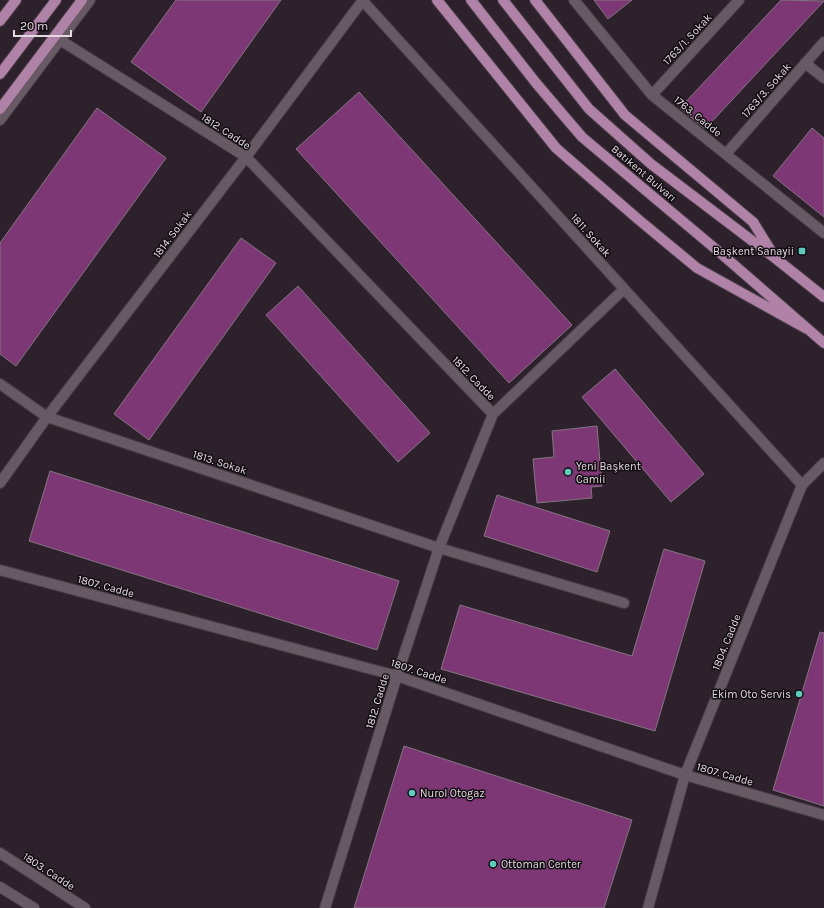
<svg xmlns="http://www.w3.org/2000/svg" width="824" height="908" font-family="Karla,sans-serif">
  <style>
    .building { fill: #7d3774; stroke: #847682 }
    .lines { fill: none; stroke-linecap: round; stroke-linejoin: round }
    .minor-casing { stroke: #463d44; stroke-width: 12 }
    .major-casing { stroke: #463d44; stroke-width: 12 }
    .minor { stroke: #685a65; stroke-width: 10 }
    .major { stroke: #b082a8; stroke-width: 10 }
    .poi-dot { fill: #5acebd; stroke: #120d11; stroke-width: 1.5 }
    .labels { text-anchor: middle; stroke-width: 3; stroke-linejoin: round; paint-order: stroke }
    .street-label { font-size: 11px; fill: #e2dae0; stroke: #120d11 }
    .poi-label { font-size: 11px; fill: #e2dae0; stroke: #120d11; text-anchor: start }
  </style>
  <rect width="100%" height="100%" fill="#2d212b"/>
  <!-- building -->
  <path class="building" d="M176,0H281L201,112L131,62Z
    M594,0H632L608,19Z
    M781,0L824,1L705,129L680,108Z
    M359,92L572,325L509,383L296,149Z
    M97,108L166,158L16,366L0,354V243Z
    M812,128L824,138V217L773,176Z
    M241,238L276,263L149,440L114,414Z
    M298,286L430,433L398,462L266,315Z
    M615,369L704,474L671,502L582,397Z
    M597,426L602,486L591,487L592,498L537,503L533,459L554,457L552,431Z
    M50,471L399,581L377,650L29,541Z
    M497,495L610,531L597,572L484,536Z
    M664,549L705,561L655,731L441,669L460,605L632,656Z
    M820,632L824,633V806L773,790Z
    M404,746L632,820L604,908H354Z"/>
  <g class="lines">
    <defs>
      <path id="minor" d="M362,0L802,485
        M574,0L652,95L824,233
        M60,40L246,157L493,414L439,548L397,676L325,908
        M805,63L824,78
        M652,95L739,0
        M0,120L90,0
        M726,154L824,42
        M0,384L47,417L439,548L624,603
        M493,414L624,289
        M0,483L47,417L246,157L363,0
        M0,570L397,676L685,775L824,815
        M0,853L85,908
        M0,887L34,908
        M648,908L685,775L802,485L824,463"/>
      <path id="major" d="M437,0L556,148L639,220L697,268L807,329
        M471,0L536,83L582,137L718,251L824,343
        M503,0L589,109L651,164L775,258L824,297
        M535,0L625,115L753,222L771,251
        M0,21L16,0
        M0,74L56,0
        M0,109L82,0"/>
    </defs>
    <!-- minor casing -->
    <use href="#minor" class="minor-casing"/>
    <!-- major casing -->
    <use href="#major" class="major-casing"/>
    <!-- minor -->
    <use href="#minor" class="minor"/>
    <!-- major -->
    <use href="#major" class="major"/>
  </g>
  <!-- markers -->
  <g class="poi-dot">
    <rect x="798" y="247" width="8" height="8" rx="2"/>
    <circle cx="568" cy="472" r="4"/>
    <circle cx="799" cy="694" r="4"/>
    <circle cx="412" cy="793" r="4"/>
    <circle cx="493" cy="864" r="4"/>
  </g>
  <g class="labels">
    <!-- street labels -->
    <g class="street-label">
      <text transform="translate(687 39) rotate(-47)" y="4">1763/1. Sokak</text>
      <text transform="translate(766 90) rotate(-49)" y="4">1763/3. Sokak</text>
      <text transform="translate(698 116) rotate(39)" y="4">1763. Cadde</text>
      <text transform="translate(226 131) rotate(33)" y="4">1812. Cadde</text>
      <text transform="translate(644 173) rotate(40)" y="4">Batıkent Bulvarı</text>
      <text transform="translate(172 234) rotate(-53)" y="4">1814. Sokak</text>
      <text transform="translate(591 235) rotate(48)" y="4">1811. Sokak</text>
      <text transform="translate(474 378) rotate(46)" y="4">1812. Cadde</text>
      <text transform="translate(220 462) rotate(18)" y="4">1813. Sokak</text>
      <text transform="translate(106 586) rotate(15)" y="4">1807. Cadde</text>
      <text transform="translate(726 642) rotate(-68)" y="4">1804. Cadde</text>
      <text transform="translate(419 671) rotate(18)" y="4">1807. Cadde</text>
      <text transform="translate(377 701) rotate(-73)" y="4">1812. Cadde</text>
      <text transform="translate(725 774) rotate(16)" y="4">1807. Cadde</text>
      <text transform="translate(49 871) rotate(33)" y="4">1803. Cadde</text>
    </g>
    <!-- poi labels -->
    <g class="poi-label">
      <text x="794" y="255" text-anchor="end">Başkent Sanayii</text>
      <text x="576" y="470">Yeni Başkent<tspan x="576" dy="13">Camii</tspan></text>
      <text x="791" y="698" text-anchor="end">Ekim Oto Servis</text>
      <text x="420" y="797">Nurol Otogaz</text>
      <text x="501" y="868">Ottoman Center</text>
    </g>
  </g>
  <!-- scale -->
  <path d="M14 30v6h57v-6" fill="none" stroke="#e2dae0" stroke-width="2"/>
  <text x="20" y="30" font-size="12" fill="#e2dae0" stroke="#120d11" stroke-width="3" paint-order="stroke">20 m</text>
</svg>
